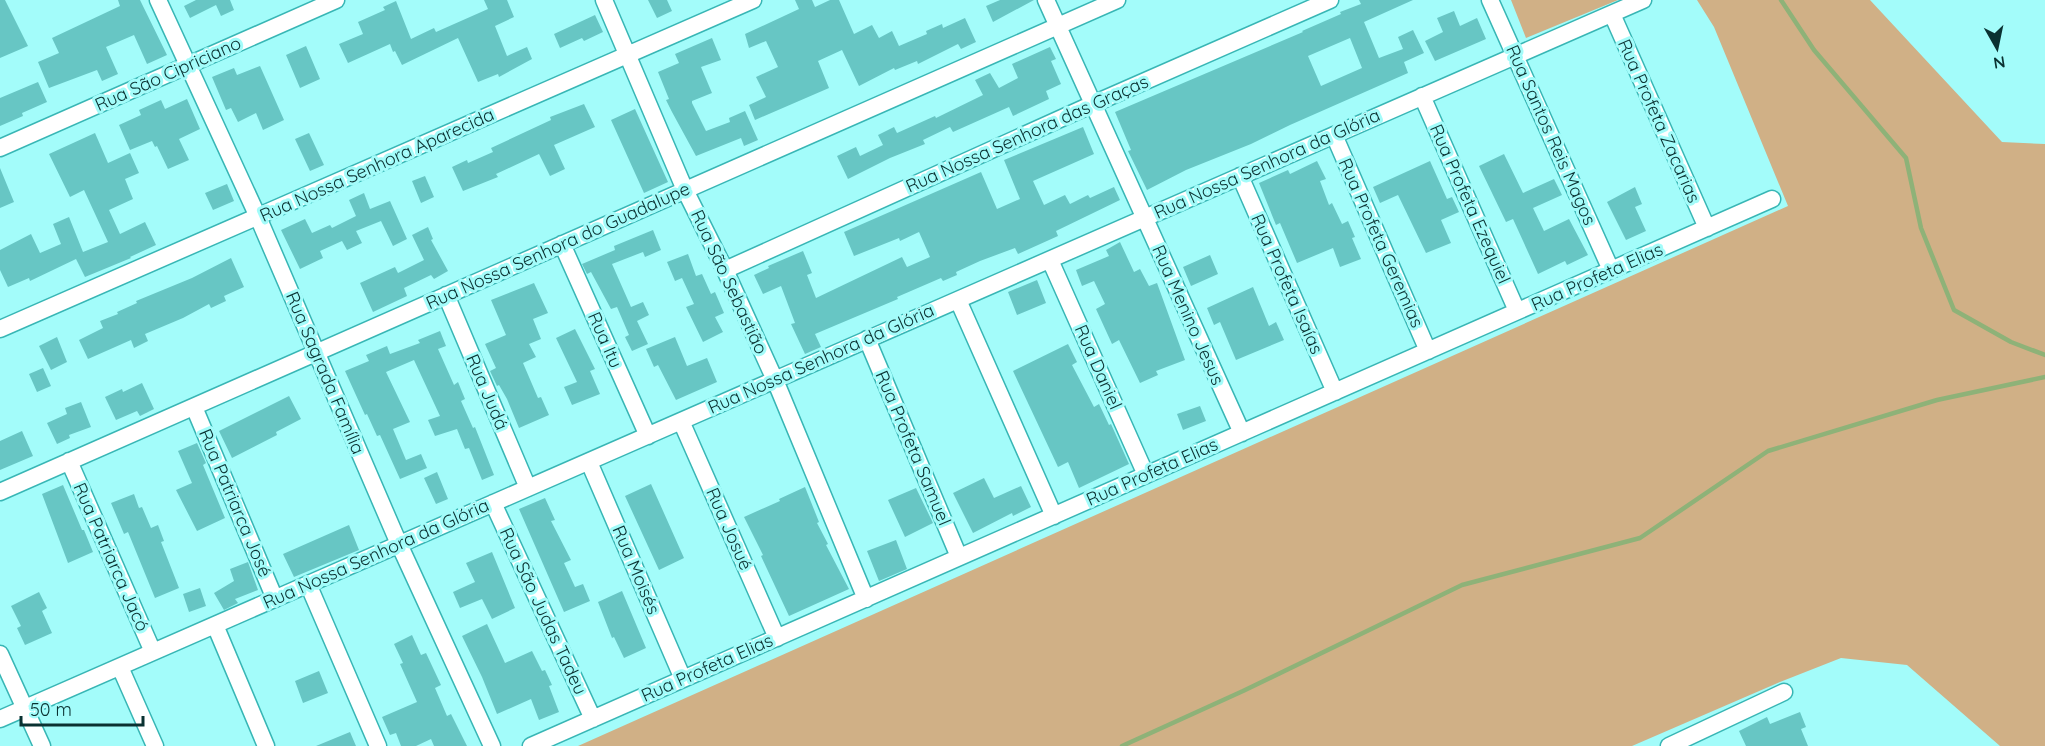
<svg xmlns="http://www.w3.org/2000/svg" width="2045" height="746" font-family="Quicksand,sans-serif">
  <style>
    .green { fill: #d0b086 }
    .lines { fill: none; stroke-linecap: round; stroke-linejoin: round }
    .stream { stroke: #8eb278; stroke-width: 4.5 }
    .building { fill: #67c6c4; fill-rule: evenodd }
    .street-casing { stroke: #38b6b5; stroke-width: 19 }
    .street { stroke: #fff; stroke-width: 16 }
    .labels { text-anchor: middle; stroke-width: 6; stroke-linejoin: round; paint-order: stroke }
    .street-label { font-size: 18px; fill: #0a3131; stroke: #a3fcfa }
  </style>
  <rect width="100%" height="100%" fill="#a3fcfa"/>
  <!-- green -->
  <path class="green" d="M1511,0H1618L1526,38Z
    M1697,0H1870L2002,142L2045,144V746H2000L1907,665L1841,658L1780,682L1632,746H578L1788,206L1714,27Z"/>
  <g class="lines">
    <!-- stream -->
    <path class="stream" d="M1781,0L1814,50L1906,158L1921,228L1954,310L2011,342L2045,355
      M1122,746L1243,691L1462,585L1640,538L1768,451L1937,400L2045,377"/>
  </g>
  <!-- building -->
  <path class="building" d="M0,0H5L28,46L0,58Z
    M118,0H140L167,55L147,64L134,35L106,47L118,74L102,81L97,70L49,88L38,62L59,53L52,38L120,6Z
    M196,0H230L234,10L221,16L216,5L190,18L184,6Z
    M484,0H507L514,17L495,26L507,56L527,47L532,59L499,77L498,74L478,82L458,38L402,65L395,51L393,52L390,44L348,63L339,44L363,34L358,22L385,10L383,7L396,1L411,39L434,28L436,32L488,9Z
    M648,0H667L672,11L657,18Z
    M795,0H812L815,7L830,0H839L854,34L872,25L879,38L892,31L899,46L927,34L926,31L942,24L943,28L965,18L976,42L961,49L958,44L918,64L917,61L895,70L894,68L859,86L842,50L818,61L829,88L755,120L749,105L766,97L756,77L778,67L766,41L749,48L745,34L799,9Z
    M1000,0H1034L993,22L986,6Z
    M1359,0H1413L1364,22L1379,58L1403,49L1398,37L1413,30L1424,53L1404,62L1408,73L1290,125L1251,144L1186,170L1147,190L1128,151L1131,150L1115,112L1303,32L1302,31L1341,14L1340,12L1361,4ZM1350,38L1362,68L1321,86L1308,56Z
    M1454,11L1460,26L1477,18L1486,39L1435,61L1425,41L1443,32L1437,18Z
    M595,15L603,32L584,41L582,38L560,48L554,34Z
    M712,38L721,60L701,67L712,93L692,101V103L706,131L730,122L729,118L745,111L758,140L744,146L741,138L696,156L672,112L666,100L669,99L658,72L679,63L675,54Z
    M306,46L320,79L300,88L286,55Z
    M1050,47L1056,59L1051,61L1061,84L1046,91L1049,99L1013,116L1009,107L953,132L950,127L923,140L925,144L890,158L848,179L837,156L856,147L860,156L883,145L878,135L894,127L897,133L935,116L936,118L983,95L975,80L990,73L999,88L1018,78L1012,64Z
    M260,66L284,120L263,130L256,113L238,122L231,108L226,110L212,77L234,68L237,75Z
    M38,82L47,102L22,113L23,116L0,126V98Z
    M187,99L200,129L179,139L189,160L168,169L157,146L155,147L152,141L130,150L119,125L141,115L139,110L161,100L165,109Z
    M584,104L595,127L554,145L565,169L550,176L539,154L496,174L498,177L463,191L452,167L467,160L468,163L493,152L491,148L551,120L550,117Z
    M635,109L668,182L644,193L611,120Z
    M1083,127L1094,154L1033,181L1044,205L1065,195L1070,204L1088,195L1090,198L1114,187L1120,200L1056,231L1058,236L1018,254L1015,248L980,261L956,272L957,275L943,281L941,278L897,297L898,299L815,334L821,347L805,354L791,324L795,323L781,286L763,294L754,275L769,268L768,266L803,251L812,273L807,275L816,298L902,257L907,267L930,257L919,232L900,241L899,238L854,256L844,232L981,172L997,209L1020,199L1004,160Z
    M95,133L108,163L130,153L139,173L125,179L133,199L109,210L120,234L145,222L156,245L130,257L131,258L85,277L76,259L30,281L29,278L8,287L0,270V250L31,234L40,253L61,244L53,224L69,217L83,252L108,242L84,190L70,197L49,154Z
    M309,133L324,165L310,171L295,139Z
    M1504,154L1523,193L1554,179L1562,195L1533,208L1544,231L1569,219L1588,255L1567,265L1565,261L1538,274L1513,219L1506,222L1479,166Z
    M1317,161L1326,179L1320,181L1329,205L1332,203L1342,224L1348,221L1355,237L1352,238L1361,259L1340,267L1333,248L1297,263L1280,223L1276,225L1259,183L1288,170L1290,174Z
    M1430,161L1447,199L1452,197L1459,212L1441,220L1451,243L1426,253L1398,195L1380,203L1373,187Z
    M0,168L14,202L0,208Z
    M425,176L434,197L421,203L412,181Z
    M227,184L234,201L213,210L205,193Z
    M1635,187L1642,204L1635,207L1646,231L1626,240L1607,202Z
    M364,193L370,209L390,201L407,239L393,246L381,221L356,231L362,243L347,250L342,241L320,251L323,258L300,269L281,230L305,219L312,233L330,225L332,228L356,216L349,200Z
    M428,227L433,239L431,240L448,271L434,279L431,275L404,288L407,296L373,312L360,283L395,267L398,273L424,260L412,235Z
    M653,230L661,250L645,257L643,252L612,264L631,307L643,302L649,315L637,321L648,344L632,351L625,337L629,335L617,307L611,309L591,272L587,274L582,264L615,250L614,246Z
    M1120,242L1134,272L1140,269L1149,286L1157,283L1185,360L1156,371L1158,375L1140,383L1119,340L1112,344L1096,309L1105,304L1094,281L1082,286L1076,270L1109,256L1106,250Z
    M688,254L696,276L702,274L711,294L715,292L724,313L715,317L723,332L703,342L686,307L694,304L682,278L675,281L667,262Z
    M1210,255L1218,274L1191,286L1183,267Z
    M231,258L244,287L224,296L226,301L211,308L209,304L183,318L145,334L148,341L134,348L131,340L88,359L79,340L103,328L100,321L118,314L117,312L137,303L136,301L192,278Z
    M1037,280L1046,303L1017,315L1008,292Z
    M534,283L548,313L533,319L541,339L529,344L536,357L523,363L538,398L541,397L549,415L519,428L507,399L499,385L497,386L490,371L496,368L485,344L506,335L491,300Z
    M1253,287L1269,326L1276,322L1284,340L1236,360L1220,322L1214,325L1207,308Z
    M575,329L595,369L590,371L600,394L572,405L564,387L577,382L556,338Z
    M440,331L446,346L438,349L454,385L458,382L465,399L461,401L473,428L475,427L494,475L482,480L469,448L465,449L457,429L435,436L428,420L440,416L414,360L386,372L410,422L393,429L406,460L421,454L427,468L400,479L380,435L377,436L367,414L365,415L345,371L369,361L366,355L387,346L390,354L420,343L418,340Z
    M57,337L67,362L51,370L39,346Z
    M675,337L687,366L707,358L717,382L676,400L658,365L654,367L646,349Z
    M1068,344L1077,362L1072,365L1094,407L1099,404L1109,425L1111,424L1129,464L1079,488L1068,462L1058,467L1013,371Z
    M43,368L51,386L37,392L29,374Z
    M142,383L154,409L140,416L137,411L116,420L105,397L122,389L123,392Z
    M289,396L301,419L276,432L277,435L232,458L219,431Z
    M81,402L91,427L69,435L70,438L57,444L47,423L67,414L65,408Z
    M1200,406L1206,421L1183,430L1177,414Z
    M22,431L33,456L0,470V441Z
    M197,443L206,463L203,465L225,518L197,531L176,490L192,483L178,451Z
    M437,472L448,499L436,504L424,478Z
    M984,478L994,498L1021,486L1031,507L1013,516L1012,513L973,533L953,493Z
    M651,484L684,558L659,570L625,496Z
    M63,485L82,530H84L93,552L68,563L42,494Z
    M805,487L819,522L817,523L828,544L826,545L849,589L789,616L761,556L763,555L744,517L780,501L779,499Z
    M916,488L933,523L905,537L888,500Z
    M134,494L139,508L142,507L151,528L158,525L164,541L161,542L179,588L155,598L128,532L124,534L111,503Z
    M545,498L555,520L551,521L571,560L564,563L575,587L583,584L590,601L564,612L519,509Z
    M349,525L359,550L294,577L283,554Z
    M896,540L907,569L879,581L867,551Z
    M492,552L515,608L492,619L482,599L460,608L453,592L475,582L466,563Z
    M248,562L258,590L235,599L238,603L224,610L214,593L234,581L230,569Z
    M200,588L206,606L189,612L183,594Z
    M622,591L646,648L624,658L614,637L612,638L598,602Z
    M39,592L47,608L42,611L52,633L25,645L17,628L21,626L11,606Z
    M487,624L505,663L532,651L542,671L545,670L552,685L549,686L559,712L539,720L531,699L497,714L482,677L462,636Z
    M412,635L421,655L426,653L441,685L435,688L447,716L451,714L467,746H434L431,739L416,746H401L396,733L390,735L382,717L417,702L400,664L403,663L394,644Z
    M319,671L328,693L303,703L295,681Z
    M1800,712L1806,727L1801,729L1808,746H1746L1739,731L1767,717L1770,724Z
    M350,732L356,746H316Z"/>
  <g class="lines">
    <defs>
      <path id="street" d="M158,0L258,217L399,544L492,746
        M604,0L685,190L725,270L775,380L866,599
        M1046,0L1242,433
        M1490,0L1611,270
        M1612,14L1707,228
        M1422,96L1517,311
        M1334,135L1428,351
        M0,148L336,0
        M1240,176L1335,392
        M562,244L648,436
        M1050,260L1146,475
        M725,270L1093,104L1330,0
        M446,295L528,488
        M958,300L1054,516
        M0,329L753,0
        M867,339L959,557
        M194,407L275,599
        M681,421L777,638
        M69,461L153,652
        M589,462L683,679
        M0,492L1117,0
        M493,503L593,719
        M308,584L378,746
        M215,625L266,746
        M0,654L42,746
        M120,667L155,746
        M0,719L1643,0
        M531,746L1772,199
        M1669,746L1784,692"/>
    </defs>
    <!-- street casing -->
    <use href="#street" class="street-casing"/>
    <!-- street -->
    <use href="#street" class="street"/>
  </g>
  <g class="labels">
    <!-- street labels -->
    <g class="street-label">
      <text transform="translate(168 74) rotate(-24)" y="6">Rua São Cipriciano</text>
      <text transform="translate(1659 121) rotate(66)" y="6">Rua Profeta Zacarias</text>
      <text transform="translate(1027 134) rotate(-24)" y="6">Rua Nossa Senhora das Graças</text>
      <text transform="translate(1551 135) rotate(66)" y="6">Rua Santos Reis Magos</text>
      <text transform="translate(1267 164) rotate(-24)" y="6">Rua Nossa Senhora da Glória</text>
      <text transform="translate(377 165) rotate(-24)" y="6">Rua Nossa Senhora Aparecida</text>
      <text transform="translate(1470 204) rotate(66)" y="6">Rua Profeta Ezequiel</text>
      <text transform="translate(1381 243) rotate(66)" y="6">Rua Profeta Geremias</text>
      <text transform="translate(558 246) rotate(-24)" y="6">Rua Nossa Senhora do Guadalupe</text>
      <text transform="translate(1597 277) rotate(-24)" y="6">Rua Profeta Elias</text>
      <text transform="translate(729 282) rotate(65)" y="6">Rua São Sebastião</text>
      <text transform="translate(1287 284) rotate(66)" y="6">Rua Profeta Isaías</text>
      <text transform="translate(1188 315) rotate(66)" y="6">Rua Menino Jesus</text>
      <text transform="translate(605 340) rotate(66)" y="6">Rua Itu</text>
      <text transform="translate(821 359) rotate(-24)" y="6">Rua Nossa Senhora da Glória</text>
      <text transform="translate(1098 367) rotate(66)" y="6">Rua Daniel</text>
      <text transform="translate(325 373) rotate(67)" y="6">Rua Sagrada Família</text>
      <text transform="translate(487 392) rotate(67)" y="6">Rua Judá</text>
      <text transform="translate(913 448) rotate(67)" y="6">Rua Profeta Samuel</text>
      <text transform="translate(1152 472) rotate(-24)" y="6">Rua Profeta Elias</text>
      <text transform="translate(235 503) rotate(67)" y="6">Rua Patriarca José</text>
      <text transform="translate(729 529) rotate(66)" y="6">Rua Josué</text>
      <text transform="translate(376 554) rotate(-24)" y="6">Rua Nossa Senhora da Glória</text>
      <text transform="translate(111 557) rotate(66)" y="6">Rua Patriarca Jacó</text>
      <text transform="translate(636 570) rotate(67)" y="6">Rua Moisés</text>
      <text transform="translate(543 611) rotate(65)" y="6">Rua São Judas Tadeu</text>
      <text transform="translate(707 668) rotate(-24)" y="6">Rua Profeta Elias</text>
    </g>
  </g>
  <!-- north arrow -->
  <g transform="translate(1997 48) rotate(171)" stroke="#a3fcfa" stroke-width="4.5" paint-order="stroke">
  <path d="M0-4.5L10 22L0 15L-10 22Z" fill="#0a3131"/>
  <text y="-9" font-size="16" font-weight="bold" text-anchor="middle" fill="#0a3131">N</text>
  </g>
  <!-- scale -->
  <path d="M21 716v9h122v-9" fill="none" stroke="#0a3131" stroke-width="3"/>
  <text x="30" y="716" font-size="18" fill="#0a3131" stroke="#a3fcfa" stroke-width="4.5" paint-order="stroke">50 m</text>
</svg>
